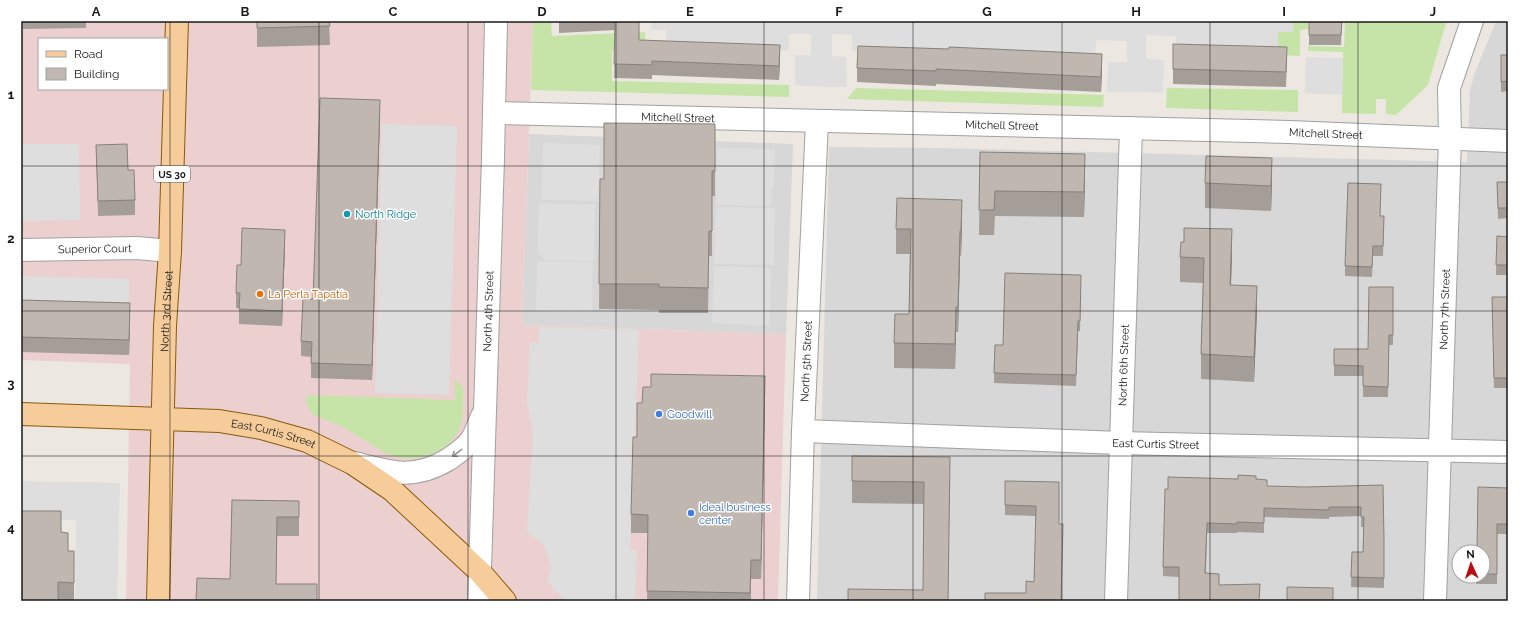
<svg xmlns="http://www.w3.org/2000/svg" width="1529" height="622" font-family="Raleway,sans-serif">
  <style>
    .residential { fill: #d8d7d7; fill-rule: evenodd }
    .commercial { fill: #ecd0d0; fill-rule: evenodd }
    .grass { fill: #c7e4a8 }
    .parking { fill: #dedede }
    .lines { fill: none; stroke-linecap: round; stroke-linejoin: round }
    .minor-casing { stroke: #a1a1a1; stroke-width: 24 }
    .major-casing { stroke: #885b08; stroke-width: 24 }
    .minor { stroke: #fff; stroke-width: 22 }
    .major { stroke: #f6cc9b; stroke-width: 22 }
    .wall { fill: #a59d97 }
    .shaded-wall { fill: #86807b }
    .building { fill: #c0b7b0; stroke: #86807b }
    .oneway { stroke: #989898 }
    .grid { fill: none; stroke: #1a1a1a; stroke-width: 1; stroke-opacity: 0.55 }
    .culture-dot { fill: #0f9aa8; stroke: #fff; stroke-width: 1.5 }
    .food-dot { fill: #e8710a; stroke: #fff; stroke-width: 1.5 }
    .shop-dot { fill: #3f7fe0; stroke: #fff; stroke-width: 1.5 }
    .labels { text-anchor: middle; stroke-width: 3; stroke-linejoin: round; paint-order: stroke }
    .shield { fill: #fff; stroke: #5f5f5f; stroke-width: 1 }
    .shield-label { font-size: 10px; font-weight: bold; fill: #1a1a1a }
    .street-label { font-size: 11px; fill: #1a1a1a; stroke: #fff }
    .culture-label { font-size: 11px; fill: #0d838f; stroke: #fff; text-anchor: start }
    .food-label { font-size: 11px; fill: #c56008; stroke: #fff; text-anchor: start }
    .shop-label { font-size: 11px; fill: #366cbe; stroke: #fff; text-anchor: start }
    .neatline { fill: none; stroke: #1a1a1a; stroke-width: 1.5 }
    .grid-label { font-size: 13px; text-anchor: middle; font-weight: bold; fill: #1a1a1a }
  </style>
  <rect width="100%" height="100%" fill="#ece7e0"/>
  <!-- residential -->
  <path class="residential" d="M1496,21H1508V601H817L829,147L939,148L1467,162L1470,90L1474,75ZM1459,552H1483V576H1459Z
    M529,134L793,144L786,334L522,325Z"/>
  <!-- commercial -->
  <path class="commercial" d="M21,21H533L522,325L786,334L778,601H126L130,364L21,360ZM39,39H167V89H39Z"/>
  <!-- grass -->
  <path class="grass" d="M533,21H551L552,36L645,32L646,51H612V81L789,85V97L531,90Z
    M1293,21H1308V29L1300,30V56L1280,55L1278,52V32H1293Z
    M1345,21H1399L1446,23L1428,85L1396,115L1386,114V99H1376V114L1342,113L1343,52L1308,51V46L1344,47Z
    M856,88L1104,95L1103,107L847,99Z
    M1167,88L1298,90V112L1166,108Z
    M455,379L463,387C463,398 464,412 461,424C453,453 413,466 387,454L341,426L312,414L306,402L307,395L455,400Z"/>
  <!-- parking -->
  <path class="parking" d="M651,21H1293V32H1278V52L1176,51V36L1146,35V59L1164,60L1163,93L1146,92H1107L1108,62H1127V41L1096,40L1095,58L852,51V35L832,34V56L846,57L847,87H831L795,85V55H811V34H789V50L666,45V30H651Z
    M1306,57L1343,58L1342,95L1305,93Z
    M382,124L457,126L449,395L375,393Z
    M543,143L600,145L598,201L542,200Z
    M22,144H79L80,220L22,221Z
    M717,148L775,149L774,187L772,188L771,206L716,205Z
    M539,203L595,204L594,261L545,260L537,253Z
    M716,207L775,208L774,265L714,264Z
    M537,261L593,262L592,312L536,311Z
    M714,266L771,268L769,326L712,323Z
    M21,276L129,279L128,314L21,312Z
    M539,327L639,330L630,550H637L635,601H566L547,582L551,566L543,544L527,532L533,433L527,402L530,343H539Z
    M21,481L120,483L117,601H75L76,520H21Z"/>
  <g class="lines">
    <defs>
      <g id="minor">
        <path id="s1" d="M495,113L1289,132L1508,141"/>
        <path id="s2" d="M21,250L137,248L170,251"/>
        <path id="s3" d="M803,431L1120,443L1508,452"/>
        <path d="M355,463C391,473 415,480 449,459C458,453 466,447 472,439C476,432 479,423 482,416"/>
        <path id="s4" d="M479,601L493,158L496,21"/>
        <path id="s5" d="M798,601L803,431L817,122"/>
        <path id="s6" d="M1116,601L1131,128"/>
        <path id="s7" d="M1435,601L1450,138L1449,88L1472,21"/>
      </g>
      <g id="major">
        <path id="s8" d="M21,414L219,421L261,428L307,441L352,463L392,490L480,572L505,601"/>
        <path id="s9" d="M158,601L165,326L170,251L177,21"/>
      </g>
    </defs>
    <!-- minor casing -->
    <use href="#minor" class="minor-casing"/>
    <!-- major casing -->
    <use href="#major" class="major-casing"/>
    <!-- minor -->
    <use href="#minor" class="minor"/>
    <!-- major -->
    <use href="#major" class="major"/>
  </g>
  <!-- wall -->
  <path class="wall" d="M23,21H86V28L23,29Z
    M257,21H329L330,45L257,47Z
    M559,21H639V40L780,59L779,80L652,75V79L614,78L615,30L559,33Z
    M1309,21H1342L1341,45H1309Z
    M1501,55H1508V91L1501,92Z
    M1287,62L1286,87L1173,84V69Z
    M857,68L1102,69L1101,92L936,84V86L857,82Z
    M380,115L372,380L311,378V357L301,356V341L313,299Z
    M715,124V196H712V256H709L708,313H659V310L599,309L600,179H604Z
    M96,145L128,170L135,200V215L98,216Z
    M980,152L1085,179L1084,217L995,216L994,235H979Z
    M1497,182H1508V218L1498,219Z
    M1205,183L1272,184L1271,211L1205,208Z
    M1380,216H1384L1383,256H1373L1372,277L1345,276V266Z
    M962,225L961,256H960L958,332H956L955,369L894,368V343L909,314L910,254H896V229Z
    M1497,236L1508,237V275H1496Z
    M285,245L282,326L239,324V308H236V293L241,265Z
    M1232,255L1231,285L1257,312L1254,382L1201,379V354L1203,283L1180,282V257Z
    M1081,286L1080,331H1078L1076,386L994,383L995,345H1003Z
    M1393,287V345H1389L1388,397H1363V376H1334V349H1368Z
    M1492,297H1508V388H1494Z
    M21,300L130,318L129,355L21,352Z
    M765,395L761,579H751V601H647L648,533H631V514L637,437L642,403Z
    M852,456L950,479L948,601H848L923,590L924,504L852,503Z
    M1256,479L1267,486L1305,487L1383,485L1384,539V588L1351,587L1352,552H1363L1364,527H1361V516L1329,517V519L1264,517V533L1237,532V533H1207L1206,573L1219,585L1259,601L1179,577L1163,576V567L1168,489Z
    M1005,481L1059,524L1062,601L1026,593L1034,582L1036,516L1005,515Z
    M1508,488V534H1497V584H1476V576H1483V552Z
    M232,500L299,501V536H277L276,584L230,579Z
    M21,511L61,532L68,551H74V601H21Z"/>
  <!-- shaded-wall -->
  <path class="shaded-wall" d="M780,45V59L779,80V66Z
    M1102,54V69L1101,92V77Z
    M380,100V115L372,380V365Z
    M1085,154V179L1084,217V192Z
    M1272,158V184L1271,211V186Z
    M962,200V225L961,256V231Z
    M1232,229V255L1230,311V285Z
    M285,230V245L282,326V311Z
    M960,231V256L958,332V307Z
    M1257,286V312L1254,382V357Z
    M130,303V318L129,355V340Z
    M956,307V332L955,369V344Z
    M765,376V395L761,579V560Z"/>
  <!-- building -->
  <path class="building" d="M257,21H329L330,26L257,28Z
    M615,21H639V40L780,45L779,66L652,61V65L614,64Z
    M1309,21H1342L1341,35H1309Z
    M1173,44L1287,47L1286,72L1173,69Z
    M858,46L949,49V47L1102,54L1101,77L936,69V71L857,68Z
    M1501,55H1508V81L1501,82Z
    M320,98L380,100L372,365L311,363L312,342L301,341L303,299H313Z
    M604,123L715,124V171H712V231H709L708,288L659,287V284H599L600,179H604Z
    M127,144L128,170H134L135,200L98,201L96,145Z
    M980,152L1085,154L1084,192L995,191L994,210H979Z
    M1206,156L1272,158L1271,186L1205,183Z
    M1497,182H1508V208H1498Z
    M1348,183L1381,184L1380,216H1384L1383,246H1373L1372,267L1345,266Z
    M897,198L962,200L961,231H960L958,307H956L955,344L894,343L895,314H909L911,229H896Z
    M242,228L285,230L282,311L239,309L240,293H236L237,265H241Z
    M1184,228L1232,229L1230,285L1257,286L1254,357L1201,354L1204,258L1180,257L1181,242H1184Z
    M1497,236L1508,237V265H1496Z
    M1005,273L1081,275L1080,321H1078L1076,375L994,373L995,345H1003Z
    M1369,287H1393V335H1389L1388,387L1363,386V366L1334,365V349H1368Z
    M1492,297H1508V378H1494Z
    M21,300L130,303L129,340L21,337Z
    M651,374L765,376L761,560H751L750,593L647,591L648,515L631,514L633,437H637V403H642L643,387H651Z
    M852,456L950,457L948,601H848V589L923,590L924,482L852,481Z
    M1238,475L1256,476V479L1267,480V486L1305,487L1383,485L1384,539V578L1351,577L1352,552H1363L1364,517H1361V507H1329V510L1264,508V523L1237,522V524L1207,523L1205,573L1219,574V585L1260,584L1259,601H1179V567H1163L1165,489H1168V477L1238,479Z
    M1005,481L1059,482V524H1063L1061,601H985V593H1026V581L1034,582L1036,506L1005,505Z
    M1478,487L1508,488V524H1497V574H1483V552H1477Z
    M232,500L299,501V517H277L276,584H317V601H196L197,578L230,579Z
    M21,503V511H61V532L68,533V551H74V583L58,582V601H21Z
    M1287,587L1333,588V601H1287Z"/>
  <!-- one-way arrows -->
  <defs><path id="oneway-shaft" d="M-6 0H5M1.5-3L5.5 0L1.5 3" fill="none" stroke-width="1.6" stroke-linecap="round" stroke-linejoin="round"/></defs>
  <use class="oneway" href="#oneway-shaft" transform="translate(457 453) rotate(143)"/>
  <!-- grid -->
  <path class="grid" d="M170,21V601M319,21V601M468,21V601M616,21V601M764,21V601M913,21V601M1062,21V601M1210,21V601M1358,21V601M21,166H1508M21,311H1508M21,456H1508"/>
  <!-- markers -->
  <circle class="culture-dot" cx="347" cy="214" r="4"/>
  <circle class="food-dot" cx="260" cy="294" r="4"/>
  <g class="shop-dot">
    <circle cx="659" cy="414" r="4"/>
    <circle cx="691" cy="513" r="4"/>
  </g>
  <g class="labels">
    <!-- shield labels -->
    <rect class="shield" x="154" y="166" width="36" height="16" rx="3"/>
    <g class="shield-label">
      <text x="172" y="178">US 30</text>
    </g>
    <!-- street labels -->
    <g class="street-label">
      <text dy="4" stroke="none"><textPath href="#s1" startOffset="183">Mitchell Street</textPath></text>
      <text dy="4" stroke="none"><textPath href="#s1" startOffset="507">Mitchell Street</textPath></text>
      <text dy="4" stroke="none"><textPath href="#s1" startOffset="831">Mitchell Street</textPath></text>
      <text dy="4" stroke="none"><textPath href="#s2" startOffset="74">Superior Court</textPath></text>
      <text dy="4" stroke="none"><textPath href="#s7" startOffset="292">North 7th Street</textPath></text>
      <text dy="4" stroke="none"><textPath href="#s9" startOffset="290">North 3rd Street</textPath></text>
      <text dy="4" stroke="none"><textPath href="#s4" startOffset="290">North 4th Street</textPath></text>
      <text dy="4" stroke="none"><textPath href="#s5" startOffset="240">North 5th Street</textPath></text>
      <text dy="4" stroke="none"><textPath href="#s6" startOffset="236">North 6th Street</textPath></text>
      <text dy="4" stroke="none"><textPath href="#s8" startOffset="254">East Curtis Street</textPath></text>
      <text dy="4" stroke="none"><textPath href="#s3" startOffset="353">East Curtis Street</textPath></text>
    </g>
    <!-- culture labels -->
    <g class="culture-label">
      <text x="355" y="218">North Ridge</text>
    </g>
    <!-- food labels -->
    <g class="food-label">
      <text x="268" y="298">La Perla Tapatía</text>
    </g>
    <!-- shop labels -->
    <g class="shop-label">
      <text x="667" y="418">Goodwill</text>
      <text x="699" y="511">Ideal business<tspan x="699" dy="13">center</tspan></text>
    </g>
  </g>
  <!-- border -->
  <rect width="1529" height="622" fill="none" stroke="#ffffff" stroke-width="44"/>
  <!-- legend -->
  <rect x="38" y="38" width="130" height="52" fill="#ffffff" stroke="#a3a3a3"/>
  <rect x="46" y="51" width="20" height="6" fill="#f6cc9b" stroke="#a3a3a3"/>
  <text x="74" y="58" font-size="12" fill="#1a1a1a">Road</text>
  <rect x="46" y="68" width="20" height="12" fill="#c0b7b0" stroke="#a3a3a3"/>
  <text x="74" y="78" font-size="12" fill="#1a1a1a">Building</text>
  <!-- north arrow -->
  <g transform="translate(1471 564) rotate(357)"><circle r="19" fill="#ffffff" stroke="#a3a3a3"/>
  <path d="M0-3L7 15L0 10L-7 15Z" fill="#b90c10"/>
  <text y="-6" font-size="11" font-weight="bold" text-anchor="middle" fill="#1a1a1a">N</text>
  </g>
  <rect x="22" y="22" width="1485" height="578" class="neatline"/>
  <g class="grid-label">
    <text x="96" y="16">A</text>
    <text x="245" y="16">B</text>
    <text x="393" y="16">C</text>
    <text x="542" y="16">D</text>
    <text x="690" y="16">E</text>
    <text x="839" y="16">F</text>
    <text x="987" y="16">G</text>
    <text x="1136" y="16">H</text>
    <text x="1284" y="16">I</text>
    <text x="1433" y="16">J</text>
    <text x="11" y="99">1</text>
    <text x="11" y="243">2</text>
    <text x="11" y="388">3</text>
    <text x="11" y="532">4</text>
  </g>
</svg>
